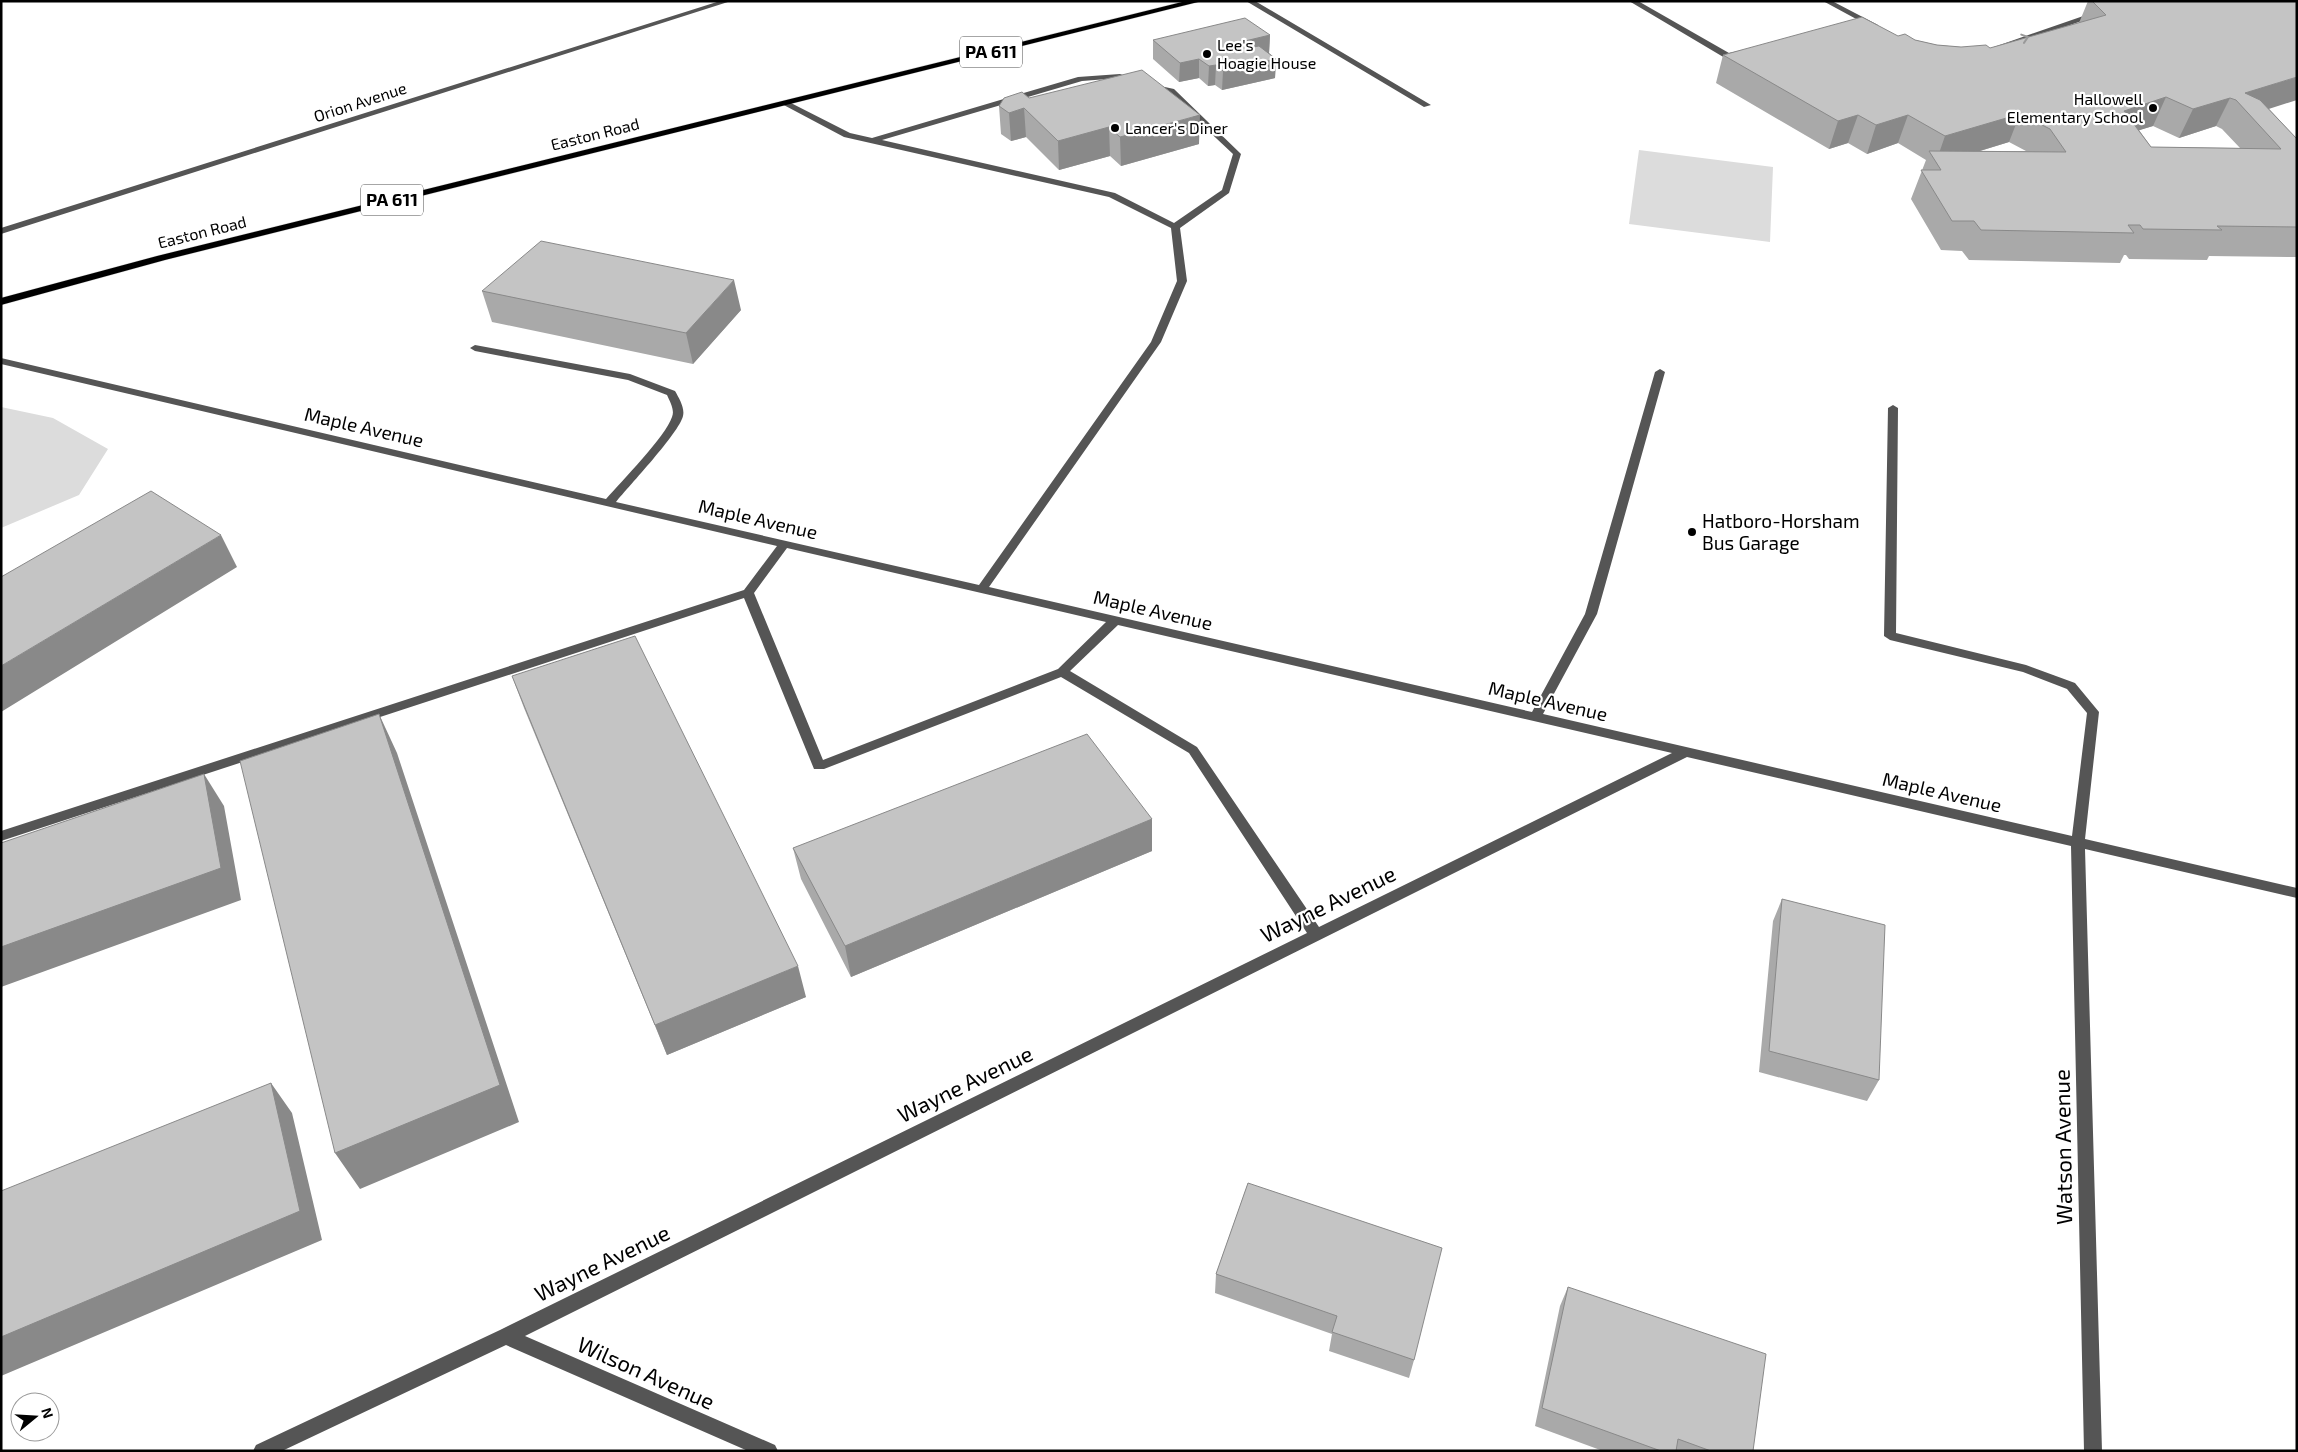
<svg xmlns="http://www.w3.org/2000/svg" width="2298" height="1452" font-family="'Exo 2',sans-serif">
  <style>
    .green { fill: #dcdcdc }
    .lines { fill: none; stroke-linecap: round; stroke-linejoin: round }
    .highway-casing { stroke: #dbdbdb; stroke-width: 1 }
    .minor { fill: #555; fill-rule: evenodd }
    .highway { fill: #000; fill-rule: evenodd }
    .wall { fill: #a9a9a9; fill-rule: evenodd }
    .shaded-wall { fill: #898989 }
    .building { fill: #c4c4c4; stroke: #898989; fill-rule: evenodd }
    .oneway { stroke: #999 }
    .poi-dot { fill: #000; stroke: #fff; stroke-width: 2 }
    .labels { text-anchor: middle; stroke-width: 4.5; stroke-linejoin: round; paint-order: stroke }
    .far-poi-label { font-size: 16px; fill: #000; stroke: #fff; text-anchor: start }
    .far-street-label { font-size: 16px; fill: #000; stroke: #fff }
    .shield { fill: #fff; stroke: #4c4c4c; stroke-width: 1 }
    .shield-label { font-size: 18px; font-weight: bold; fill: #000 }
    .street-label { font-size: 19px; fill: #000; stroke: #fff }
    .poi-label { font-size: 19px; fill: #000; stroke: #fff; text-anchor: start }
    .near-street-label { font-size: 22px; fill: #000; stroke: #fff }
  </style>
  <rect width="100%" height="100%" fill="#fff"/>
  <!-- green -->
  <path class="green" d="M1639,150L1773,167L1770,242L1629,224Z
    M1,407L53,418L108,449L79,495L1,528Z"/>
  <g class="lines">
    <defs>
      <path id="highway" d="M1186,1H1202L165,260L1,305V298L157,256Z"/>
    </defs>
    <!-- highway casing -->
    <use href="#highway" class="highway-casing"/>
    <!-- minor -->
    <path class="minor" d="M720,1H731L1,234V228Z
      M1246,1H1255L1431,105L1424,107Z
      M1629,1H1638L1729,53L1743,50L1747,52L1725,58Z
      M1823,1H1832L1878,25L1871,27Z
      M2092,13L2099,15L2001,49L1994,47Z
      M1120,74L1137,80L1133,82L1120,78L1082,81L882,140L1115,193L1174,223L1222,190L1233,154L1168,93L1151,88V84L1174,89L1241,154L1229,193L1180,228L1187,281L1161,342L989,587L1532,712L1585,614L1655,372L1660,369L1665,372L1597,614L1543,714L2072,836L2087,713L2067,689L2023,672L1890,640L1884,636L1888,408L1893,405L1898,408L1896,633L2026,665L2075,683L2099,712L2085,839L2297,888V898L2085,849L2102,1451H2084L2071,846L1687,757L525,1336L775,1445L778,1451H748L506,1345L282,1451H253L256,1445L500,1330L1307,933L1189,753L1061,677L824,769H814L744,598L1,841V831L744,590L777,546L1,364V358L606,499C621,482 666,436 672,417C675,410 670,402 667,395L628,380L475,351L470,348L475,345L630,374L675,391C679,398 685,408 683,416C679,433 629,486 616,502L979,585L1151,342L1177,281L1171,228L1109,197L844,137L780,103L787,101L850,133L872,138L1078,77ZM787,548L1106,622L1058,669L823,760L754,593ZM1118,625L1672,753L1319,927L1197,747L1070,671Z"/>
    <!-- highway -->
    <use href="#highway" class="highway"/>
  </g>
  <!-- wall -->
  <path class="wall" d="M2088,1H2297L2269,109L2297,139V257L2209,256L2207,260L2129,259L2126,255H2124L2120,263L1969,260L1962,251L1941,250L1911,199L1926,160L1898,143L1867,154L1848,143L1829,149L1716,83L1723,55L1898,36L1937,45L1961,47L1990,48L2079,23ZM2153,126L2179,138L2216,126L2222,129L2240,148L2151,147L2139,130ZM2009,142L2026,151H1980Z
    M1270,35L1269,53L1276,59L1275,78L1222,90L1215,85L1208,86L1199,78L1179,82L1153,59V40Z
    M1029,98L1199,144L1121,166L1110,156L1059,170L1026,137L1011,141L1001,134L999,106Z
    M482,291L741,310L693,364L492,322Z
    M512,676L806,997L667,1055L524,708Z
    M1152,819V851L851,977L801,879L793,848Z
    M1782,899L1879,1080L1867,1101L1759,1072L1773,921Z
    M1248,1183L1414,1360L1409,1378L1329,1351L1332,1334L1215,1293L1216,1274Z
    M1568,1287L1753,1451H1603L1535,1426L1560,1306Z"/>
  <!-- shaded-wall -->
  <path class="shaded-wall" d="M1270,35L1269,54L1245,60V41Z
    M1199,59V78L1179,82L1180,63Z
    M1276,59L1275,78L1222,90L1223,71Z
    M1216,65L1215,85L1208,86L1209,66Z
    M2297,77V100L2250,115L2245,93Z
    M2166,97L2153,126L2111,139L2124,111Z
    M2230,98L2216,126L2179,138L2193,109Z
    M1024,108L1026,137L1011,141L1009,113Z
    M2020,114L2009,142L1937,164L1936,162L1945,136Z
    M1200,115L1199,144L1121,166L1120,137Z
    M1858,115L1848,143L1829,149L1838,121Z
    M1908,115L1898,143L1867,154L1876,125Z
    M1109,127L1110,156L1059,170L1058,141Z
    M734,280L741,310L693,364L686,333Z
    M221,535L237,567L1,712V666Z
    M379,714L397,753L519,1122L360,1189L335,1153Z
    M204,774L224,806L241,900L1,987V947Z
    M1152,819V851L851,977L845,946Z
    M798,966L806,997L667,1055L655,1025Z
    M271,1083L292,1113L322,1240L1,1376V1337Z"/>
  <!-- building -->
  <path class="building" d="M2092,1H2297V77L2245,93L2260,100L2297,139V227L2217,226L2222,230L2143,229L2140,225H2128L2134,233L1981,230L1974,221H1952L1921,170H1941L1929,151L2066,152L2050,129L2020,114L1945,136L1908,115L1876,125L1858,115L1838,121L1723,55L1862,17L1898,36L1905,34L1915,40L1937,45L1961,47L1986,45L1990,48L2106,15ZM2166,97L2193,109L2230,98L2236,100L2281,149L2151,147L2124,111Z
    M1245,18L1270,35L1245,41L1253,47L1259,46L1276,59L1223,71L1216,65L1209,66L1199,59L1180,63L1153,40Z
    M1142,70L1200,115L1120,137L1109,127L1058,141L1024,108L1009,113L999,106L1004,98L1022,92L1029,98Z
    M541,241L734,280L686,333L482,291Z
    M151,491L221,535L1,666V577Z
    M635,636L798,966L655,1025L512,676Z
    M379,714L500,1085L335,1153L240,761Z
    M1087,734L1152,819L845,946L793,848Z
    M204,774L221,868L1,947V843Z
    M1782,899L1885,925L1879,1080L1769,1051Z
    M271,1083L300,1211L1,1337V1191Z
    M1248,1183L1442,1248L1414,1360L1332,1332L1337,1316L1216,1274Z
    M1568,1287L1766,1354L1753,1451H1711L1678,1439L1676,1451H1661L1542,1408Z"/>
  <!-- one-way arrows -->
  <defs><path id="oneway-chevron" d="M-2-3.5L2.5 0L-2 3.5" fill="none" stroke-width="1.6" stroke-linecap="round" stroke-linejoin="round" transform="scale(1.25)"/></defs>
  <use class="oneway" href="#oneway-chevron" transform="translate(2025 38) rotate(-18)"/>
  <!-- markers -->
  <g class="poi-dot">
    <circle cx="1207" cy="54" r="5"/>
    <circle cx="2153" cy="108" r="5"/>
    <circle cx="1115" cy="128" r="5"/>
    <circle cx="1692" cy="532" r="5"/>
  </g>
  <g class="labels">
    <!-- far-poi labels -->
    <g class="far-poi-label">
      <text x="1217" y="51">Lee's<tspan x="1217" dy="18">Hoagie House</tspan></text>
      <text x="2143" y="105" text-anchor="end">Hallowell<tspan x="2143" dy="18">Elementary School</tspan></text>
      <text x="1125" y="134">Lancer's Diner</text>
    </g>
    <!-- far-street labels -->
    <g class="far-street-label">
      <text transform="translate(360 102) rotate(-18)" y="6">Orion Avenue</text>
      <text transform="translate(595 134) rotate(-14)" y="6">Easton Road</text>
      <text transform="translate(202 232) rotate(-14)" y="6">Easton Road</text>
    </g>
    <!-- shield labels -->
    <g class="shield">
      <rect x="960" y="36.5" width="62" height="31" rx="4"/>
      <rect x="361" y="184.5" width="62" height="31" rx="4"/>
    </g>
    <g class="shield-label">
      <text x="991" y="58">PA 611</text>
      <text x="392" y="206">PA 611</text>
    </g>
    <!-- street labels -->
    <g class="street-label">
      <text transform="translate(364 427) rotate(13)" y="7">Maple Avenue</text>
      <text transform="translate(758 519) rotate(13)" y="7">Maple Avenue</text>
      <text transform="translate(1153 610) rotate(13)" y="7">Maple Avenue</text>
      <text transform="translate(1548 701) rotate(13)" y="7">Maple Avenue</text>
      <text transform="translate(1942 792) rotate(13)" y="7">Maple Avenue</text>
    </g>
    <!-- poi labels -->
    <g class="poi-label">
      <text x="1702" y="528">Hatboro-Horsham<tspan x="1702" dy="22">Bus Garage</tspan></text>
    </g>
    <!-- near-street labels -->
    <g class="near-street-label">
      <text transform="translate(1328 904) rotate(-26)" y="8">Wayne Avenue</text>
      <text transform="translate(965 1084) rotate(-26)" y="8">Wayne Avenue</text>
      <text transform="translate(2063 1147) rotate(-91)" y="8">Watson Avenue</text>
      <text transform="translate(602 1263) rotate(-26)" y="8">Wayne Avenue</text>
      <text transform="translate(646 1373) rotate(24)" y="8">Wilson Avenue</text>
    </g>
  </g>
  <!-- border -->
  <rect width="2298" height="1452" fill="none" stroke="#000000" stroke-width="5"/>
  <!-- north arrow -->
  <g transform="translate(35 1417) rotate(72)"><circle r="24" fill="#ffffff" stroke="#999999"/>
  <path d="M0-4L9 19L0 12L-9 19Z" fill="#000000"/>
  <text y="-8" font-size="14" font-weight="bold" text-anchor="middle" fill="#000000">N</text>
  </g>
</svg>
